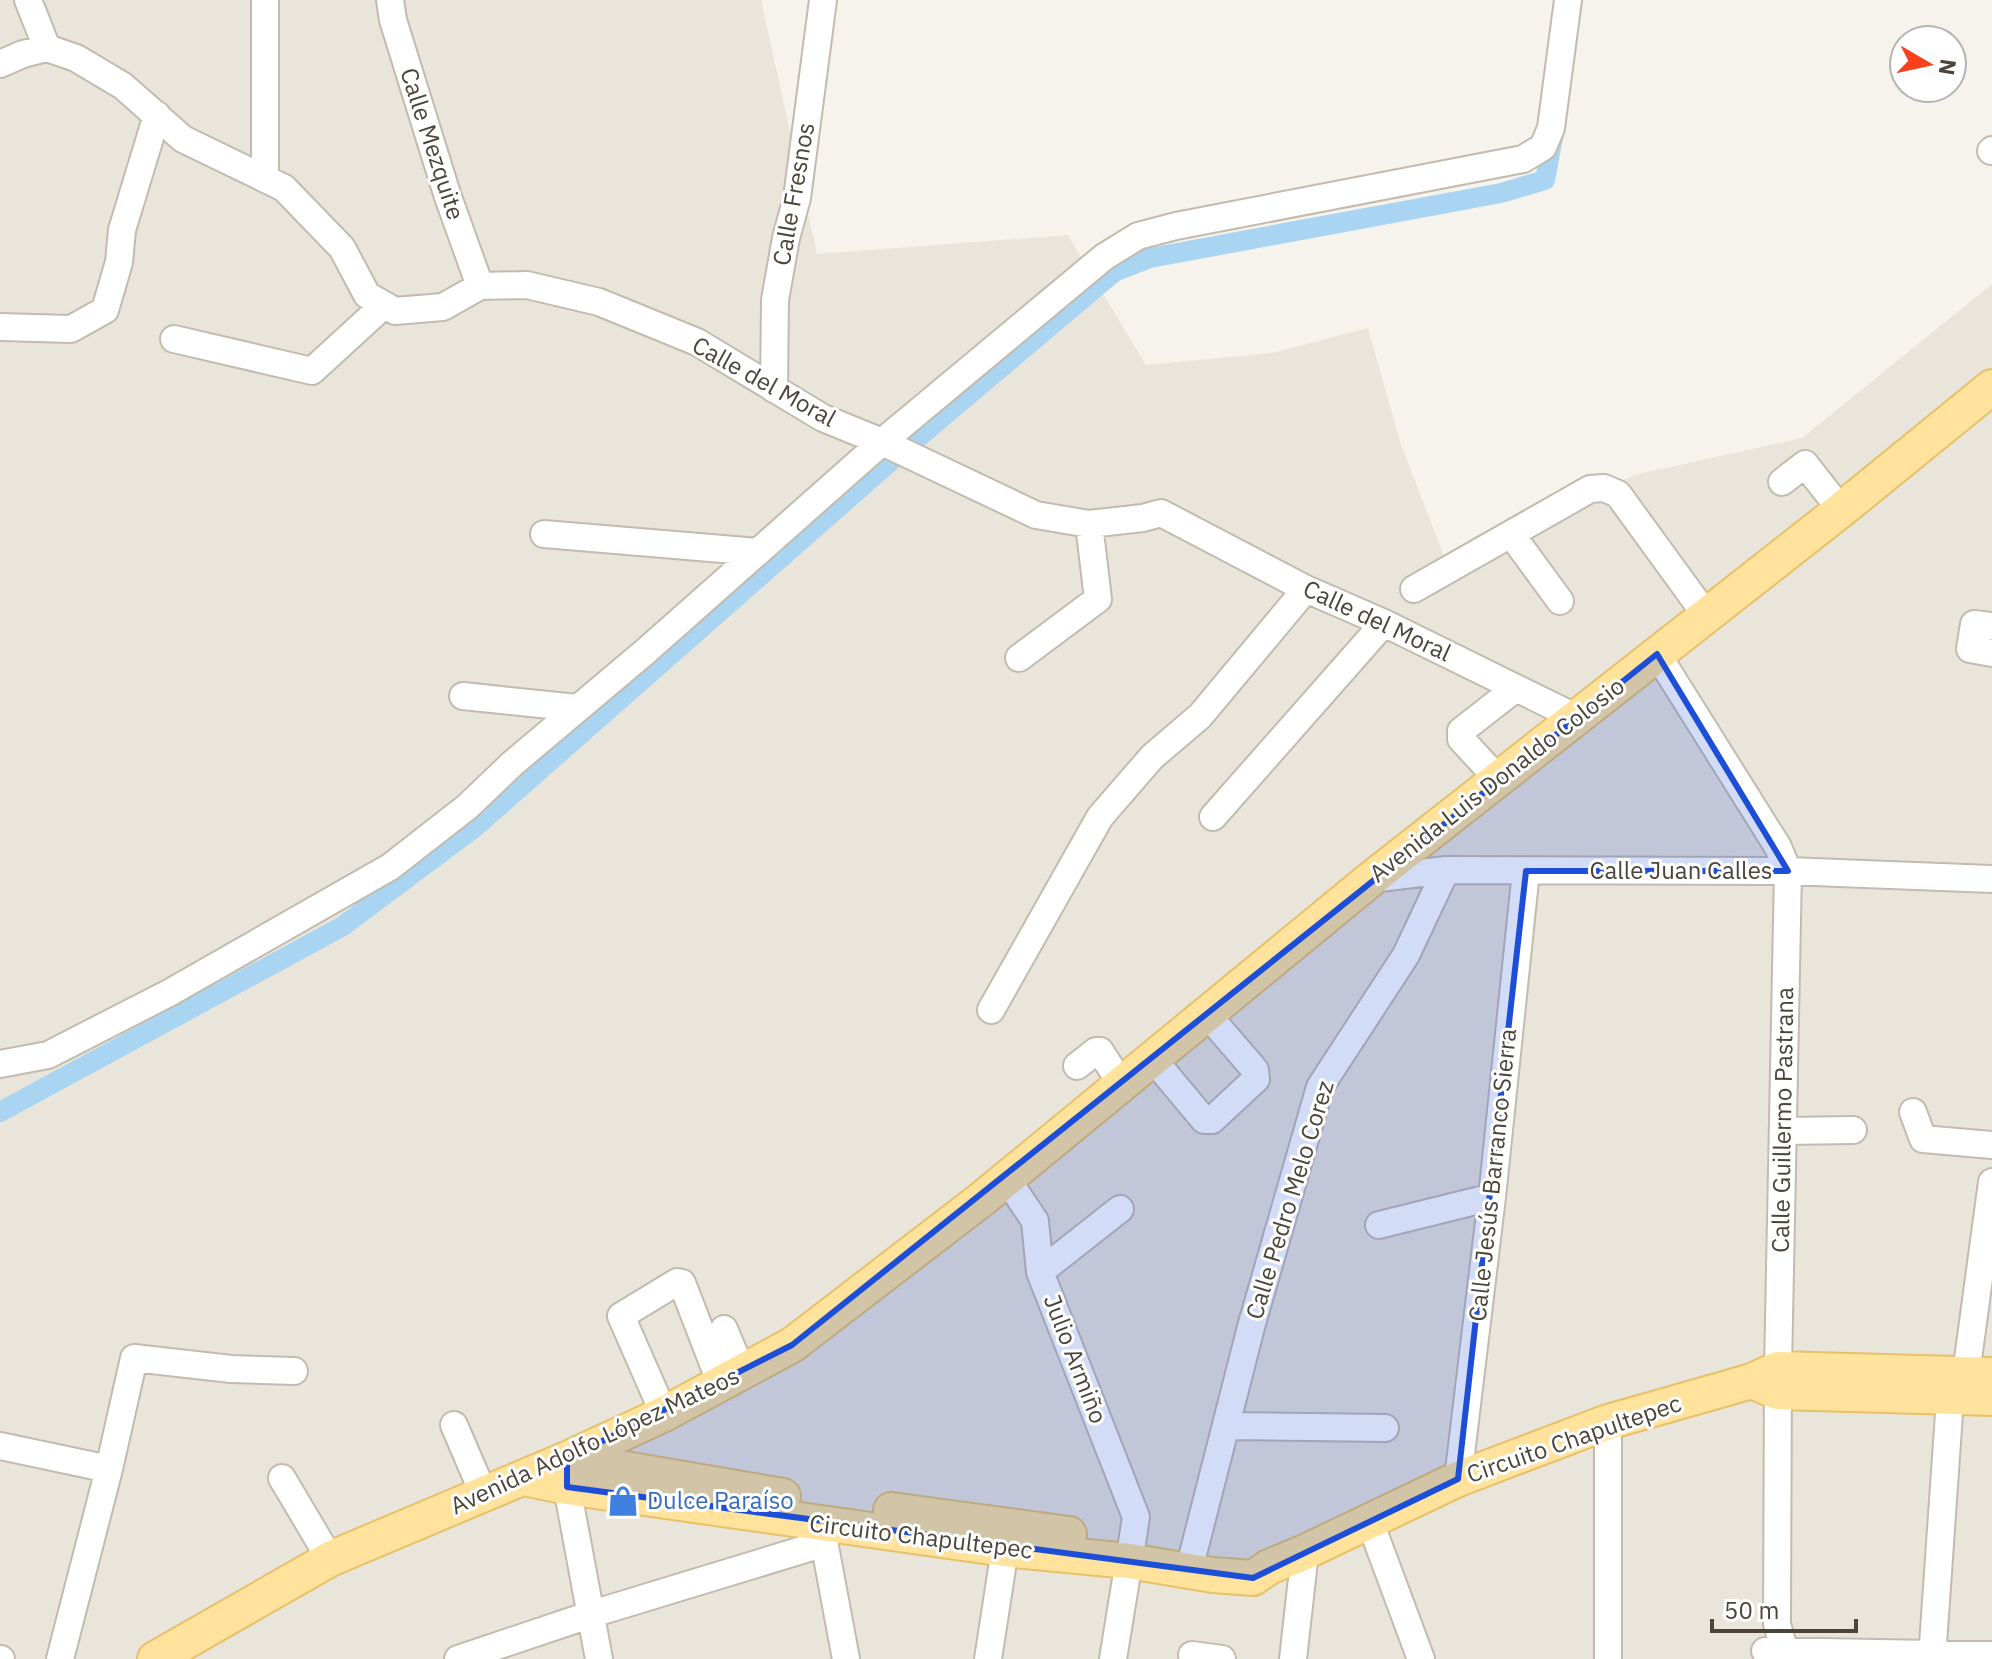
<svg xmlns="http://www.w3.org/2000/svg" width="1992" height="1659" font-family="'IBM Plex Sans',sans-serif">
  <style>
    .residential { fill: #eae5da }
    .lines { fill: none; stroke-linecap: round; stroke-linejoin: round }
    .canal { stroke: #a9d4f2; stroke-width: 20 }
    .minor-casing { stroke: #c2bbae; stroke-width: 30 }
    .major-casing { stroke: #e6c16a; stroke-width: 38 }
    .minor { stroke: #fff; stroke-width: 26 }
    .major { stroke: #ffe39c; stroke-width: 34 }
    .marked { fill: #1d4ed8; fill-opacity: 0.2; stroke: #1d4ed8; stroke-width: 6; stroke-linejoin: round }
    .labels { text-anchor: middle; stroke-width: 6; stroke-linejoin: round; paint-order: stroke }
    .street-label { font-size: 24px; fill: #4b4439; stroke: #fff }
    .shop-label { font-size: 24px; fill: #366cbe; stroke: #fff; text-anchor: start }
  </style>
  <rect width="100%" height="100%" fill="#f6f3ec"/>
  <!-- residential -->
  <path class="residential" d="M0,0H761L817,254L1068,235L1146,365L1272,353L1368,328L1401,445L1446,561L1634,475L1802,438L1992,284V1659H0Z"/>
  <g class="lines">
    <!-- canal -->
    <path class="canal" d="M0,1112L343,926L474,828L900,453L1114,272L1150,258L1501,193L1545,180L1554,132"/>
    <defs>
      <path id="minor" d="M28,0L47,48
        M265,0V177
        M390,0L393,20L447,194L480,286
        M0,64L23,54L47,48L76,58L123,86L183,139L284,188L342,248L367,295L395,311L443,307L480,286L527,285L599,302L697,342L823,418L882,442L1036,515L1089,524L1143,518L1161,513L1306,589L1384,623L1575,717
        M1991,151L1992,150
        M0,327L71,329L105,310L119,262L122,230L157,115
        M174,339L312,371L384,305
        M774,389L775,300L786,238L797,198L823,0
        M1782,482L1805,464L1841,510
        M544,534L758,552
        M1511,534L1560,601
        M1414,589L1590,489L1604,488L1618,494L1706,615
        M1992,626L1974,624L1970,649L1992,653
        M1657,654L1778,847L1788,871L1778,1369L1777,1624L1787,1659
        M1019,658L1098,599L1089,524
        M463,696L577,708
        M1497,778L1461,739V731L1516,688
        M1213,817L1384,623
        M1371,879L1446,870L1788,871L1992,879
        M991,1010L1100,817L1152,757L1200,716L1306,589
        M1153,1059L1204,1120H1212L1256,1079L1255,1070L1206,1013
        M0,1064L48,1055L169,993L390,867L467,807L512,764L646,651L882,442L1104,257L1138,236L1176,226L1523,159L1543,147L1551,128L1568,0
        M1077,1066L1096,1051H1100L1122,1085
        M1913,1112L1923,1139L1992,1145
        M1784,1131L1853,1130
        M1007,1179L1035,1221L1040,1272L1136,1517L1132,1543
        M1379,1225L1492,1197
        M1040,1272L1120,1209
        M724,1329L743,1374
        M1966,1374L1992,1182
        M664,1414L621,1316L677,1282L682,1283L721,1384
        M454,1425L484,1495
        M1226,1426L1385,1428
        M0,1446L109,1469
        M567,1471V1487L599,1659
        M282,1478L330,1559
        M1458,1479L1492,1197L1526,871
        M1370,1522L1421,1659
        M821,1525L846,1659
        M1193,1554L1251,1327L1320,1087L1406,955L1446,870
        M1765,1651L1992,1655
        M1192,1655L1222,1659
        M0,1659H1
        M60,1659L109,1469L134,1358L231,1369L294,1371
        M458,1659L592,1614L825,1543
        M988,1659L1005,1549
        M1113,1659L1129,1561
        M1293,1659L1305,1552
        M1608,1659V1422
        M1932,1659L1950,1399"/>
      <path id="major" d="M1752,1381L1778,1392L1992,1398
        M567,1459L783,1496
        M524,1478L567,1487L1005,1549L1129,1561L1213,1575L1253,1578L1269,1567L1305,1552L1458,1479L1608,1422L1752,1381L1778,1369L1992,1375
        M891,1510L1069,1534
        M155,1659L330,1559L567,1459L664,1414L792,1345L982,1199L1371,879L1841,510L1992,387"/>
    </defs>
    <!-- minor casing -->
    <use href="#minor" class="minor-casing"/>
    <!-- major casing -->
    <use href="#major" class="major-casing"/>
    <!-- minor -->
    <use href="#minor" class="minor"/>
    <!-- major -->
    <use href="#major" class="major"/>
  </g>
  <!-- marked area -->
  <path class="marked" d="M1657,654L1788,871H1526L1458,1479L1253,1578L567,1487V1459L792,1345Z"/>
  <!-- icons -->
  <defs>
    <symbol id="shop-bare" viewBox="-9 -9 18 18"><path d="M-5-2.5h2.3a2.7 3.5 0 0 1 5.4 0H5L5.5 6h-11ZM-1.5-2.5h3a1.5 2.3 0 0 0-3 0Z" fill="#3f7fe0" stroke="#fff" stroke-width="2.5" paint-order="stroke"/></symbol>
  </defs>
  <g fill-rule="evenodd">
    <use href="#shop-bare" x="601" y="1479" width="44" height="44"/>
  </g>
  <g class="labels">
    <!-- street labels -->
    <g class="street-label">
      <text transform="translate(432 144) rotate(72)" y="8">Calle Mezquite</text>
      <text transform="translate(794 194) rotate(-80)" y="8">Calle Fresnos</text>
      <text transform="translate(764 382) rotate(29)" y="8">Calle del Moral</text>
      <text transform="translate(1377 621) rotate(25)" y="8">Calle del Moral</text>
      <text transform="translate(1497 780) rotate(-38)" y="8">Avenida Luis Donaldo Colosio</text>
      <text x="1681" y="879">Calle Juan Calles</text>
      <text transform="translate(1783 1120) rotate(-89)" y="8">Calle Guillermo Pastrana</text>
      <text transform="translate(1493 1175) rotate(-84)" y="8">Calle Jesús Barranco Sierra</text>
      <text transform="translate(1290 1200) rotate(-73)" y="8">Calle Pedro Melo Corez</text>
      <text transform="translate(1075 1359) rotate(69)" y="8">Julio Armiño</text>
      <text transform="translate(1574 1439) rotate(-19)" y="8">Circuito Chapultepec</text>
      <text transform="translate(595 1441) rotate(-25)" y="8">Avenida Adolfo López Mateos</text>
      <text transform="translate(921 1537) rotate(7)" y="8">Circuito Chapultepec</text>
    </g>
    <!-- shop labels -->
    <g class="shop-label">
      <text x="647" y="1509">Dulce Paraíso</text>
    </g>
  </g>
  <!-- north arrow -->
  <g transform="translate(1928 64) rotate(99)"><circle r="38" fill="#ffffff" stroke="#b7b4b0" stroke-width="2"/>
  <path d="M0-6L14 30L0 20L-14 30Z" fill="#fc3f1d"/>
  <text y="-12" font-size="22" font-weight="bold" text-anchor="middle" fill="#4b4439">N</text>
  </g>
  <!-- scale -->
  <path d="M1712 1619v12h144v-12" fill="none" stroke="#4b4439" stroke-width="4"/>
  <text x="1724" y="1619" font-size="24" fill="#4b4439" stroke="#ffffff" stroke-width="6" paint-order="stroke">50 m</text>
</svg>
